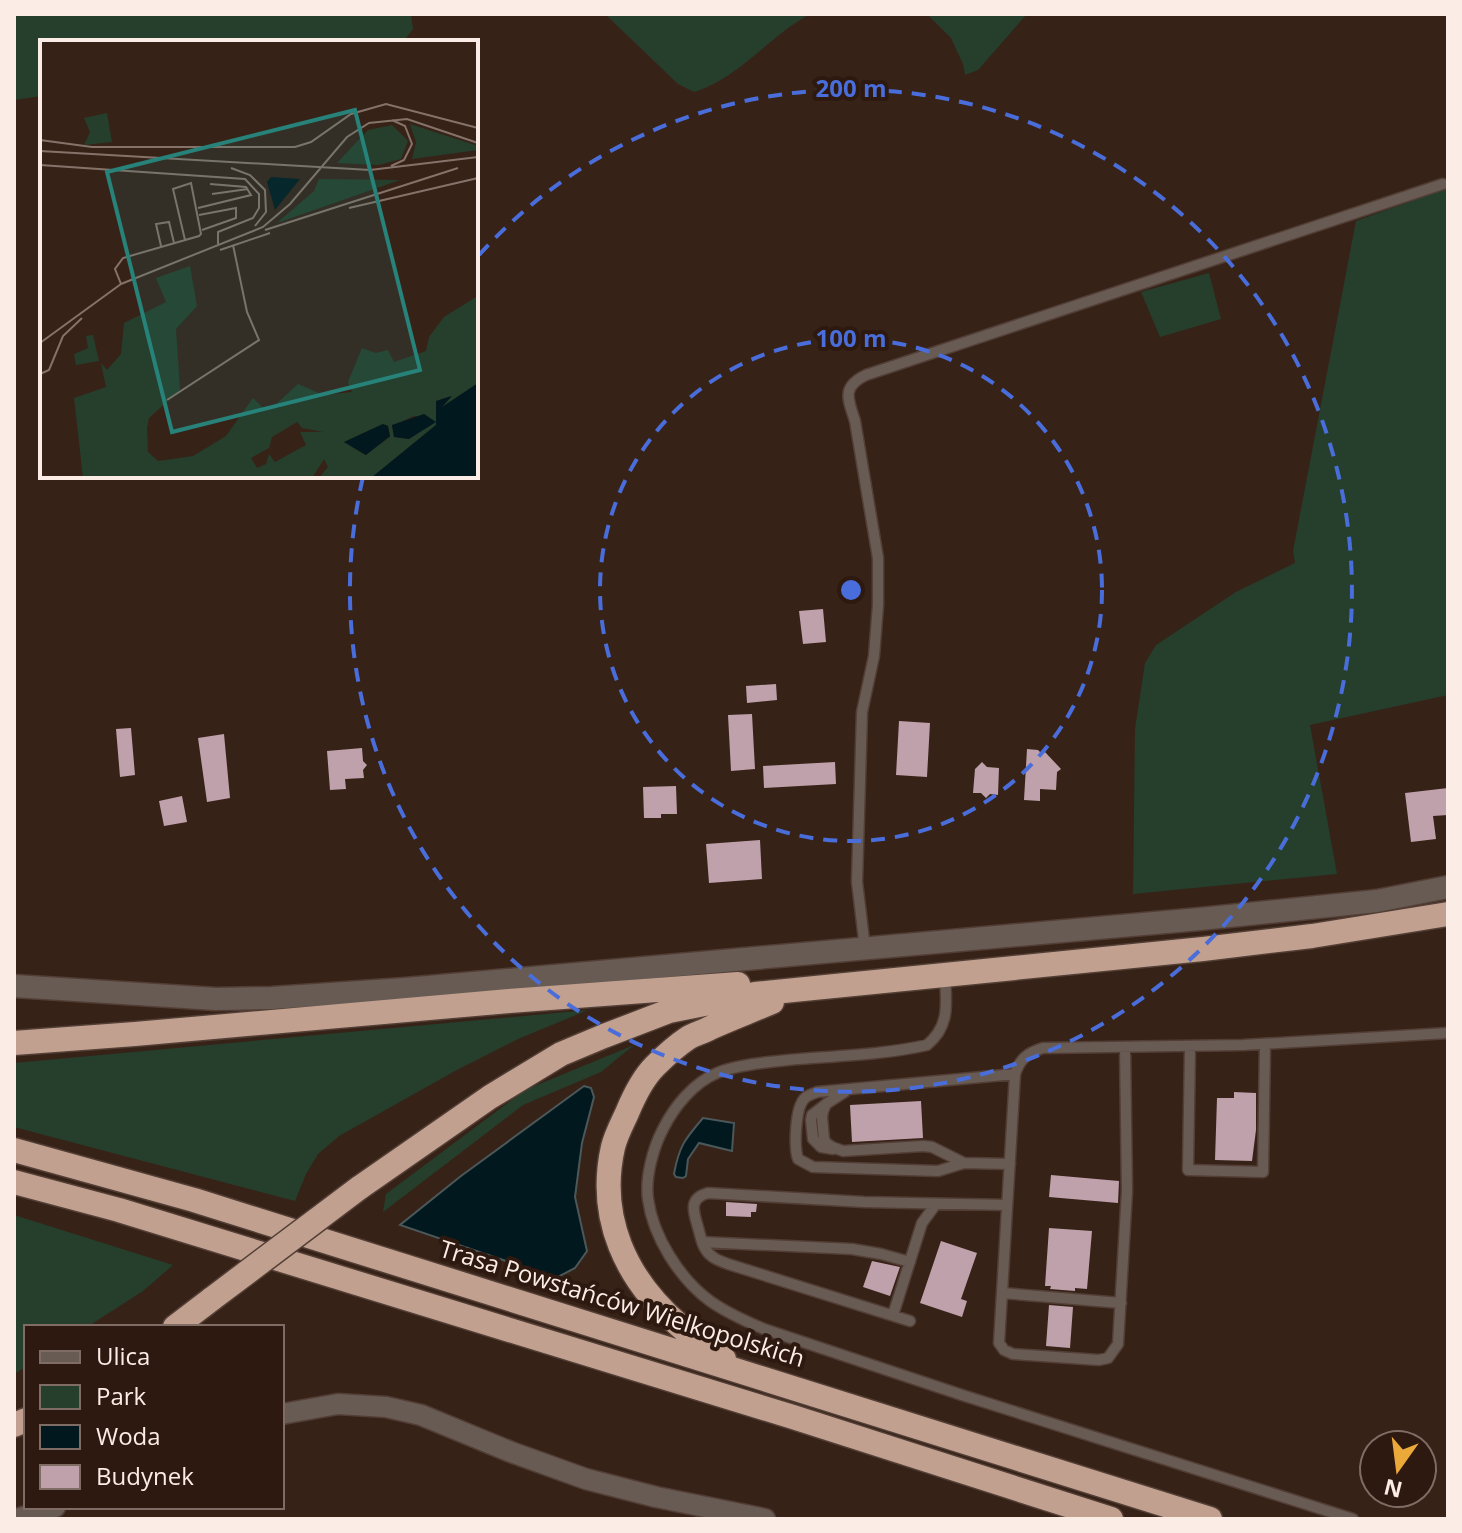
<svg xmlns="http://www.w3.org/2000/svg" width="1462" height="1533" font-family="'Open Sans',sans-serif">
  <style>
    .green { fill: #253f2c }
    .water { fill: #00181e; stroke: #4b585a; stroke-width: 2 }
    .building { fill: #bfa1ab }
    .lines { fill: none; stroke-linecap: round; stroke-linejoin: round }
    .service-casing { stroke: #523e35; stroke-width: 13 }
    .minor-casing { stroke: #523e35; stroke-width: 23 }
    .tertiary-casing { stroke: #523e35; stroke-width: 25 }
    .motorway-casing { stroke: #523e35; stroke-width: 27 }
    .service { stroke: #685b54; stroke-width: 10 }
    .minor { stroke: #685b54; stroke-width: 20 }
    .tertiary { stroke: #685b54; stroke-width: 22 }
    .motorway { stroke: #c1a08f; stroke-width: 24 }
    .motorway-bridge-casing { stroke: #523e35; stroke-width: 27; stroke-linecap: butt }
    .motorway-bridge { stroke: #c1a08f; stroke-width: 24 }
    .ring { fill: none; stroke: #496edb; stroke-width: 4; stroke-dasharray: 14 10 }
    .labels { text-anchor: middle; stroke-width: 8; stroke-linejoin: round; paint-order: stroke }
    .street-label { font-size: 24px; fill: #fbece5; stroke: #2d190f }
    .inset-road { fill: none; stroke: #85736a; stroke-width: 2 }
    .view { fill: #27827a; fill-opacity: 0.15; stroke: #27827a; stroke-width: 4 }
    .inset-edge { fill: none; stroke: #fbece5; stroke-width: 4 }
    .centre { fill: #496edb; stroke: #2d190f; stroke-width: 4 }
    .ring-label { font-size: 24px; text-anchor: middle; font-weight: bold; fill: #496edb; stroke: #2d190f; stroke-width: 8; stroke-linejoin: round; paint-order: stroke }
  </style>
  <rect width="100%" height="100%" fill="#372218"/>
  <!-- green -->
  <path class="green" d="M14,14H411L413,29L403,42H42V96L14,100Z
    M605,14H810C769,36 740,78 694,92L678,84Z
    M927,14H1027L978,70L965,75L963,64L951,38Z
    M1448,188V695L1310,725L1337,874L1133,894L1135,729L1145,663L1156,645L1236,592L1295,563L1293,551L1356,221Z
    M1209,273L1221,319L1160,337L1141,292Z
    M588,1010L518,1039L455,1071L339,1136L318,1154L306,1174L295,1201L14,1127V1063Z
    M634,1045L601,1072L523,1105L383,1212L386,1194L525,1090Z
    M14,1215L173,1265L143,1291L87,1327H26V1367L14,1374Z"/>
  <!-- water -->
  <path class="water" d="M584,1086L591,1088L594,1097L582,1143L575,1197L587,1251L575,1268L556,1278L400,1225L461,1176Z
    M703,1118L734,1123L732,1151L699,1143L688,1159L686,1176L683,1178L676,1177L674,1174C679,1146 685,1139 703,1118Z"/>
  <!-- building -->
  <path class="building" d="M823,609L826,642L803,644L799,611Z
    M776,684L777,700L747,703L746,686Z
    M752,714L755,769L731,771L728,715Z
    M899,721L930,723L927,777L896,775Z
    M131,728L135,775L120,777L116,729Z
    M224,734L230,798L207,802L198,738Z
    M362,748L363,761L367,765L363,770L364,778L345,779L346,789L330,790L327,751Z
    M1027,749L1038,750L1042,754L1045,752L1061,769L1057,772L1056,790L1040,789V801L1024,800Z
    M835,762L836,784L764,788L763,766Z
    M982,762L987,767L999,768L998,795L990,794L986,798L981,793H973L975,769Z
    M676,786L677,814H661V818H644L643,787Z
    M1448,788V815L1433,816L1436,839L1411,842L1405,793Z
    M182,796L187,822L164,826L159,801Z
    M760,840L762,879L709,883L706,844Z
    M1234,1092L1256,1093V1130L1252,1161L1215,1160L1217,1098H1234Z
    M921,1101L923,1138L852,1142L850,1105Z
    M1051,1175L1119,1181L1118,1203L1049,1197Z
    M726,1202L757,1204L756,1212H751V1217L726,1216Z
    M1049,1228L1092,1231L1087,1289L1075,1288V1291L1050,1289L1051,1286H1045Z
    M941,1241L977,1253L961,1299L967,1301L962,1317L920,1303Z
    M872,1261L900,1267L890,1296L863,1287Z
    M1049,1305L1073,1307L1070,1348L1046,1346Z"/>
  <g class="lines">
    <defs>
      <path id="service" d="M865,948L857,882L862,712L874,656L878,605V558L855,421C848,399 841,387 866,375L1443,184
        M945,975C946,1003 951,1025 927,1045C883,1055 834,1056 788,1060C767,1062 736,1065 717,1073C693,1083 674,1107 663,1129C653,1148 645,1178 648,1199C653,1237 680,1279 710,1301C727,1313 745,1321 764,1329L965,1396L1353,1519
        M1125,1047L1127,1191L1118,1344L1108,1358L1099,1360L1013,1354L1004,1350L999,1343L1015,1074C1020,1059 1027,1053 1043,1048L1243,1045L1448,1033
        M1190,1047L1188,1170L1263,1172L1265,1044
        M846,1091L826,1104L823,1111L822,1117L824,1139L826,1143L832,1147L843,1151L923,1146L932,1147L964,1163
        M825,1105L812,1115L811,1120L813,1139L821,1147L833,1149
        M1010,1164L964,1163L938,1171L813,1167L798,1159C794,1147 795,1107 805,1098C808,1095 813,1094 817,1092L1015,1074
        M702,1242L852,1249L881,1254L910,1262
        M1002,1293L1121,1303
        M893,1315L922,1223L936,1204
        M910,1321L728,1264C720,1261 711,1258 706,1250C702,1245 701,1238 699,1231C695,1215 686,1199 708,1193L864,1202L1007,1205"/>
      <path id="minor" d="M282,1414L338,1404L386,1407L421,1415L511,1452L586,1479L656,1497L765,1519
        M17,1519L55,1507"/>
      <path id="tertiary" d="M14,986L216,999L272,998L405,989L1200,919L1377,901L1448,887"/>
      <path id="motorway" d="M14,1043L135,1034L509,1001L738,984
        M14,1150L194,1200L1210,1519
        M14,1182L119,1210L793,1417L1111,1519
        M359,1188L490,1097L561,1054L604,1036L669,1011L755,994L1203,949L1312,936L1448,914
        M175,1327L213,1298
        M724,1359C707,1351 693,1337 680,1326C626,1280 597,1218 613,1147C616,1135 622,1124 627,1113C634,1096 642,1079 655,1066C664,1057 676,1046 688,1038C694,1034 703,1032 710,1028C730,1019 751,1011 772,1002
        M14,1425L26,1420"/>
    </defs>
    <!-- service casing -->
    <use href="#service" class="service-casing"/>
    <!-- minor casing -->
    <use href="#minor" class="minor-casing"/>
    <!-- tertiary casing -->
    <use href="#tertiary" class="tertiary-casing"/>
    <!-- motorway casing -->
    <use href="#motorway" class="motorway-casing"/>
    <!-- service -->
    <use href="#service" class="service"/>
    <!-- minor -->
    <use href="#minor" class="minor"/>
    <!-- tertiary -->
    <use href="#tertiary" class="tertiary"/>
    <!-- motorway -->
    <use href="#motorway" class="motorway"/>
    <defs>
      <path id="motorway-bridge" d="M213,1298L359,1188"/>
    </defs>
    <!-- motorway-bridge casing -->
    <use href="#motorway-bridge" class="motorway-bridge-casing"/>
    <!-- motorway-bridge -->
    <use href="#motorway-bridge" class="motorway-bridge"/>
  </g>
  <!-- distance rings -->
  <g class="ring">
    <circle cx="851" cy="590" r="251"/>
    <path d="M479 255A501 501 0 1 1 363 477"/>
  </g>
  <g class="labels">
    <!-- street labels -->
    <g class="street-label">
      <text transform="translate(622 1304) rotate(17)" y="8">Trasa Powstańców Wielkopolskich</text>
    </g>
  </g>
  <!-- overview -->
  <g transform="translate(40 40)">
    <rect width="438" height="438" fill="#372218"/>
    <path d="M67,73L72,102L44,105L50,92L44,78ZM370,84L438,106V110L372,119L376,102ZM352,85L368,101L361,119L339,125L297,123L328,90ZM279,139L360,140L237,183L274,151ZM150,226L157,266L136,289L140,350L109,378L107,388L108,412L118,421L153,416L186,396L213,358L222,367H233L258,344L283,355L312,352L308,342L322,308L336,313L348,310L354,322L386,311L389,297L404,277L436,257L438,343L401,368L411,356L396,361V385L331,438H279L288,427L284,419L272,438H43L34,358L66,347L61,323L67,330L81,314L84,283L126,262L116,238ZM374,376H386L369,399L354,397L352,386ZM257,382L262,388L283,392H260L266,405L235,422L229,414L226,424L217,428L211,418L229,408L232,397ZM343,384L348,386L350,397L325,415L304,402ZM53,295L59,321L36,325L34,314L48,308L46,296Z" fill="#253f2c" fill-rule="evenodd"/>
    <path d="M231,137L260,139L235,170L227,142ZM438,343V438H331L396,385V361L412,356L402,367ZM384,374L396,382L369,399L354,397L352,385ZM343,384L348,386L350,396L326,415L304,402Z" fill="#00181e"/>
    <path class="inset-road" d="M0,100L52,107H255L271,102L311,74L346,64L438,88M0,111L330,130L438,117M0,125L205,139L219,154V168L213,178L178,192V204M351,126L364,120L372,104L365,86L352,80M191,128L210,135L225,150L226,172L215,186M172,154L208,149M158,168L211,155L206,147L170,144M309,168L438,138M159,175L196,168V178L162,190M225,190L418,128M121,206L116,184L129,182L134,203M180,210L230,193M81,244L75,229L83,218L159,196L161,194L151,143L133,149L145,200M81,244L223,187L250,164L307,97L329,83L367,79L438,103M0,303L81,244M0,334L9,330L23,296L42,278M127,360L219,300L207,272L193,205"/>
    <path class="view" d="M315,70L380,330L132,392L67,132Z"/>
    <rect width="438" height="438" class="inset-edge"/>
  </g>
  <circle cx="851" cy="590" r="12" class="centre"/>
  <g class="ring-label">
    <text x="851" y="97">200 m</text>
    <text x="851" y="347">100 m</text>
  </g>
  <!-- border -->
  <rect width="1462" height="1533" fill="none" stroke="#fbece5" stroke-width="32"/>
  <!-- legend -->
  <rect x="24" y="1325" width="260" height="184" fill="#2d190f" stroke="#7f6d65" stroke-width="2"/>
  <rect x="40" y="1351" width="40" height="12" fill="#685b54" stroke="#7f6d65" stroke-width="2"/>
  <text x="96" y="1365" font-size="24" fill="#fbece5">Ulica</text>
  <rect x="40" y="1385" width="40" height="24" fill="#253f2c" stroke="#7f6d65" stroke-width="2"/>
  <text x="96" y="1405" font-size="24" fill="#fbece5">Park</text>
  <rect x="40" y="1425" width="40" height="24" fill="#00181e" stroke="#7f6d65" stroke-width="2"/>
  <text x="96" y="1445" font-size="24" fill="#fbece5">Woda</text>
  <rect x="40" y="1465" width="40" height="24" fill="#bfa1ab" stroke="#7f6d65" stroke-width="2"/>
  <text x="96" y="1485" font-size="24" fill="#fbece5">Budynek</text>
  <!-- north arrow -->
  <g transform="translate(1398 1469) rotate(194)"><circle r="38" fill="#2d190f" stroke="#7f6d65" stroke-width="2"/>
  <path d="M0-6L14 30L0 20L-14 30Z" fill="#eba93a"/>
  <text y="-12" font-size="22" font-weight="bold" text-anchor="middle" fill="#fbece5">N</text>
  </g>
</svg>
